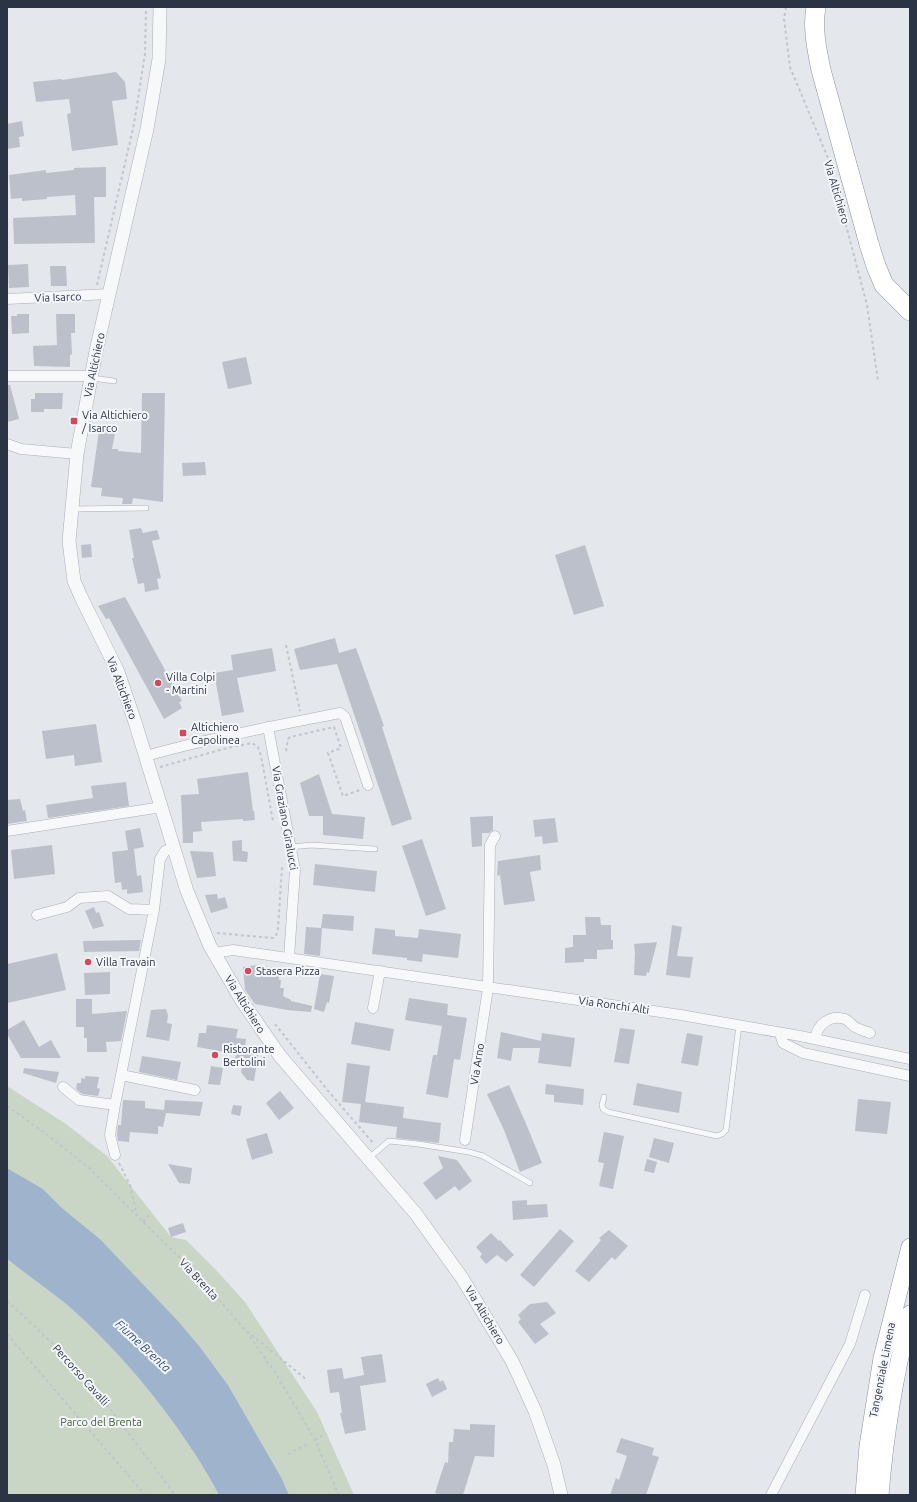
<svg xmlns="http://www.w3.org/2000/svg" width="917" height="1502" font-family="Ubuntu,sans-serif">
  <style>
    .green { fill: #c9d6c5 }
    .water { fill: #9fb4cc }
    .building { fill: #bbc0ca }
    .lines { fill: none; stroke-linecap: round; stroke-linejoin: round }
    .service-casing { stroke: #a9aeb7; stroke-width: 6 }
    .minor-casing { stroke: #a9aeb7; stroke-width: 11 }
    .tertiary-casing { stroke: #a9aeb7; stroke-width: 14 }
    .trunk-casing { stroke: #8b94a3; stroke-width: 18 }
    .motorway-casing { stroke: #8b94a3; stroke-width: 20 }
    .path { stroke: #c2c5cb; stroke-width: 2; stroke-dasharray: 3 3; stroke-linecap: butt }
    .service { stroke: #f7f8fa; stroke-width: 5 }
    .minor { stroke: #f7f8fa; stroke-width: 10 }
    .tertiary { stroke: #f7f8fa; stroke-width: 13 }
    .trunk { stroke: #fff; stroke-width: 17 }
    .motorway { stroke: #fff; stroke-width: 19 }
    .poi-dot { fill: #d1495b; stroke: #f4f6f9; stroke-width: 1.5 }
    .labels { text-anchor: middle; stroke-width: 4; stroke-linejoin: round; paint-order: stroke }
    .street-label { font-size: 11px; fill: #2b3445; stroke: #f4f6f9 }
    .poi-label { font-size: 11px; fill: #2b3445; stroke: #f4f6f9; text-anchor: start }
    .park-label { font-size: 11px; fill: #3f6138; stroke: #f4f6f9 }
    .water-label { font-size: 12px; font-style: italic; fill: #34527a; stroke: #f4f6f9 }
  </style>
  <rect width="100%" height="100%" fill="#e4e7ec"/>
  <!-- green -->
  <path class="green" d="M7,1086L66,1124L107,1156L171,1237L186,1240L216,1270L245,1302L317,1412L354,1495H289L281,1477L228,1385L200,1347L179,1322L100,1239L62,1208L43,1189L7,1168Z
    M7,1259C26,1274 46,1288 65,1303C122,1352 184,1428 219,1495H7Z"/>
  <!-- water -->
  <path class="water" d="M7,1168L43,1189L62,1208L100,1239L179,1322L200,1347L228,1385L281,1477L289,1495H219C184,1428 122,1352 65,1303C46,1288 26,1274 7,1259Z"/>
  <!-- building -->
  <path class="building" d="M116,72L125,82L127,99L112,101L118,145L72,151L67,114L71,113L69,99L36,102L33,82L62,79V80Z
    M22,121L24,136L19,137L20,147L7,149V124Z
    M106,167V197H94L95,243L14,244L13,218L76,215L75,195L47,197V199L22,201V198L11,199L9,175L46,170V173L74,170V168Z
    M28,264L29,287L9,288L8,265Z
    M50,266H66L67,286H51Z
    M17,314H29V333L12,334L11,316H17Z
    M56,314H75V333H71L72,354L70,355V367L34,366L33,346L57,345Z
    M246,357L252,384L228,389L222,362Z
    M7,385H10L19,419L7,422Z
    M35,393H63L62,409H44V412H31V399H35Z
    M142,393H165L163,502L133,498L132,504H122L123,498L101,496L102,488L91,487L99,431L115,433L112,449H118V451L141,453Z
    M205,462L206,475L183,476L182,463Z
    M141,528L143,533L157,530L160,539L152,541L161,578L157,579L159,589L145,592L144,583L138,584L132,558H134L129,530Z
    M91,544L92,557L82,558L81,545Z
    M585,545L604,606L574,615L555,555Z
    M125,597L182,701L179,702L182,708L164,719L109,618L106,619L98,606Z
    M335,638L339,653L356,648L384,726L382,727L412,819L392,826L337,664L300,670L294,649Z
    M272,648L276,671L237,678L244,712L222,716L214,673L233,670L231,655Z
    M96,724L102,762L75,766L74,755L46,759L42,731Z
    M248,772L253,811H254L255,820L243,821V819L201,822L202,831L193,832V843H183L181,795L199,794L197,779Z
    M319,774L332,814L365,817L363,839L323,835V816H309L300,783Z
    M126,782L129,806L48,818L46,805L93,798L91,786Z
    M20,799L23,811L25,810L27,821L7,824V800Z
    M493,816V830L489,833H482V846L472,847L470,817Z
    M555,818L558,842L543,844L542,836L535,837L533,820Z
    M140,828L144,847L134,849L137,876L141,875L143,892L127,894V889L122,890L121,882L115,883L112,852L128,850L125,831Z
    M422,839L446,909L426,916L402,846Z
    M242,840V851L248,852L247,862L233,861L232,841Z
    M52,845L55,874L14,879L11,850Z
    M190,851L213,852L216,876L197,878Z
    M540,855L541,870L530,872L535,901L504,905L500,875L497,876L498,861Z
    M315,864L377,871L375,892L313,885Z
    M217,894L218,899L225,897L228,908L211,913L205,895Z
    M94,907L96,913L99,912L104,926L93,929L85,911Z
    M323,914L354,916L353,931L322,928L320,956L304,954L306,927L321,928Z
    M585,917H600L601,925H611V940H613V949L597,950V959H584V962L565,963V948L573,947V935H586Z
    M672,925L682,927L677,956L693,957L690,978L666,975Z
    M375,928L395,930V936L418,938L419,929L461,934L458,958L423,954L422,962L407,960V958L372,954Z
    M141,940L139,951L84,952L83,941Z
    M657,942L649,973L647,972L646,976L634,975L635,953L634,944Z
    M57,953L66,990L7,1003V964Z
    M258,965L280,969L279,980H281L280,988H284L283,996L291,1000V1001L312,1006L311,1012L287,1010L255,1004L245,990L243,967Z
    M110,972V994L85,995L84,973Z
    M320,974L334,976L329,1003L327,1002L324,1012L314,1009Z
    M409,998L448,1004L447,1015L467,1018L460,1060L454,1059L448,1098L426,1094L433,1055H437L442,1026L405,1020Z
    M76,999H92V1014L127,1011L121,1041L106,1042L107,1052H87V1038H84V1027H76Z
    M166,1009L168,1015L167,1023L172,1024L169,1041L146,1037L151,1010Z
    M24,1020L39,1047L51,1040L61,1058H21L7,1034V1030Z
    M355,1022L394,1029L390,1051L351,1044Z
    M207,1025L238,1029L236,1038L246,1039L245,1048L259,1050L254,1081L247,1080L241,1072L243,1060L235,1059L236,1054L197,1047L199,1033H206Z
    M620,1028L635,1030L629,1064L614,1062Z
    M501,1032L541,1041L542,1033L575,1038L571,1067L538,1063L540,1048H513L511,1061L497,1058Z
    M687,1033L703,1036L698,1066L681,1063Z
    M142,1056L181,1062L177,1080L139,1072Z
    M347,1063L370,1066L365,1102L404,1107L403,1118L441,1123L439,1143L396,1138L397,1127L359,1122L361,1104L342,1102Z
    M211,1066L223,1068L220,1085L208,1084Z
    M24,1068L59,1072L56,1083L23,1073Z
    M85,1076L99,1077L97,1088L100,1089L98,1096L82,1094L76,1089L77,1083H81V1078L85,1079Z
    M637,1083L682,1092L679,1113L633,1105Z
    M546,1084L584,1089L583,1105L554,1102V1095L545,1094Z
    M509,1085L527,1126L542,1163L520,1172L504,1130L487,1094Z
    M280,1091L294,1108L279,1120L266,1103Z
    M858,1099L891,1102L887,1134L855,1131Z
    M123,1100L145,1101V1108L164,1110L165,1100L203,1102L200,1116L166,1113L163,1127L158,1126V1134L130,1132L129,1142L118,1141L117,1135L118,1125H121Z
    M233,1105L242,1106L240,1116L231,1114Z
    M604,1132L624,1136L613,1189L599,1186L604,1163L598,1162Z
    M267,1133L273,1153L252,1160L246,1139Z
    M654,1138L674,1143L669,1163L649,1157Z
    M438,1156L457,1160L472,1181L459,1191L455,1186L436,1200L423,1183L443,1168Z
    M647,1159L657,1162L654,1173L644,1171Z
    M168,1164L192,1168L190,1184L179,1183Z
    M527,1200V1205L547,1204L548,1217L513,1220L512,1201Z
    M183,1223L186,1232L171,1237L168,1228Z
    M560,1229L574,1241L534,1287L520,1275Z
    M609,1230L628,1246L615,1260L612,1257L589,1282L575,1271L601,1240L599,1238Z
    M491,1233L499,1241L500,1240L514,1255L506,1262L497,1255L486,1264L480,1257L482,1254L476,1247Z
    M547,1302L556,1313L540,1324L549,1334L535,1344L518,1322L521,1319L518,1315L530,1304Z
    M382,1354L386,1382L360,1386L366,1430L345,1434L340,1413H342L339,1392L330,1393L327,1370L342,1368L344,1379L364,1375L361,1357Z
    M438,1378L440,1382L443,1380L447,1389L432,1397L426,1384Z
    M470,1424L495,1425L494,1457L475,1456L463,1495H440L435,1493L445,1462L448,1463L449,1442H453L454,1429L470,1430Z
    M621,1438L654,1448L652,1455L659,1457L646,1495H610L616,1478L619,1480L627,1456L616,1452Z"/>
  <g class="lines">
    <defs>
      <path id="service" d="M92,378L114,381
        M73,509L146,508
        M291,847L311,845L375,849
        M604,1097L602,1105L603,1109L608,1112L717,1136L722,1134L726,1130L739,1025
        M369,1158L389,1141L418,1144L469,1152L483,1156L530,1183"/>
      <path id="minor" d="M7,299L109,294
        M7,376H91
        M7,444L21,449L77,454
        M268,727L295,870L289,958
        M146,756C209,738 275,726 340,713L345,717L368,785
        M7,831L162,807
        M37,915L67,907L79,898L108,896L129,909L154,910
        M215,956L220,952L233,950L681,1015L800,1036L910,1059
        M373,1008L380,971
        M781,1033V1037L783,1043L803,1053L910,1076
        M815,1039C817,1025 830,1014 845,1019C849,1021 852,1025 855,1027C860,1030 865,1031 870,1033
        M121,1075L195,1090
        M63,1087L79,1100L115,1105
        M465,1140L488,988L490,845L495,836
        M115,1155L110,1135L115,1105L154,910L160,859L165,851L174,847
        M771,1495L850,1344L865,1295"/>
      <path id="tertiary" d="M160,7L159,59L147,129L96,351L77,454L69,541L74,581L81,597L118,672L135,722L187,891L210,946L242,1001L280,1056L416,1214L462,1278L512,1361L535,1411L554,1465L561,1495"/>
      <path id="trunk" d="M864,1495L868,1446L882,1358L910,1247
        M880,1495C885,1434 895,1373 910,1314"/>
      <path id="motorway" d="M816,7C812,28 817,50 821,70L869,244L876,266L884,285L910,311"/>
    </defs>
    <!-- service casing -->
    <use href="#service" class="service-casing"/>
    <!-- minor casing -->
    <use href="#minor" class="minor-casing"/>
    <!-- tertiary casing -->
    <use href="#tertiary" class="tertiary-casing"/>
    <!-- trunk casing -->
    <use href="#trunk" class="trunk-casing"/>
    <!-- motorway casing -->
    <use href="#motorway" class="motorway-casing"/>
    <!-- path -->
    <path class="path" d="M786,7L784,19L790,67L830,163
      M838,195L867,305L878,381
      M97,285L134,124L145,54L146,7
      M286,645L300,711
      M286,751L288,739L290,737L334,727L341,748L328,753L343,796L360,790
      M160,767L227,748L252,743L258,747L261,756L273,821
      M217,933L273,938L276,936L278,929L282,867
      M275,1024L329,1092L374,1144
      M7,1106L45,1133L88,1167L200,1278L246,1331L276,1374L291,1399L315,1440L339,1495
      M119,1163L130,1185L137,1216
      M143,1222L151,1213
      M7,1301L62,1352L105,1402L175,1495
      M247,1331L307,1380
      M7,1334L145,1495
      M315,1440L326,1434
      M288,1454L309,1443"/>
    <!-- service -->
    <use href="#service" class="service"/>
    <!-- minor -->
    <use href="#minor" class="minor"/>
    <!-- tertiary -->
    <use href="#tertiary" class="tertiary"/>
    <!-- trunk -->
    <use href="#trunk" class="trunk"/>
    <!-- motorway -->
    <use href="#motorway" class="motorway"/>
  </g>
  <!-- markers -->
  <g class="poi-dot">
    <rect x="70" y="417" width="8" height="8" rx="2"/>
    <circle cx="158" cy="683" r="4"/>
    <rect x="179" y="729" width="8" height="8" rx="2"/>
    <circle cx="88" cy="962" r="4"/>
    <circle cx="248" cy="971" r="4"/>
    <circle cx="215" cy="1055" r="4"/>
  </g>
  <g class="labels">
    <!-- street labels -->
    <g class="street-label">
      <text transform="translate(837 192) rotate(74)" y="4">Via Altichiero</text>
      <text transform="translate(58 297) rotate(-2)" y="4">Via Isarco</text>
      <text transform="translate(94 365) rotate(-78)" y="4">Via Altichiero</text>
      <text transform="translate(122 688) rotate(69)" y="4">Via Altichiero</text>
      <text transform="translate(285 818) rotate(80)" y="4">Via Graziano Giralucci</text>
      <text transform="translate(245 1004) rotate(58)" y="4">Via Altichiero</text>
      <text transform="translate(614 1005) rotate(8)" y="4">Via Ronchi Alti</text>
      <text transform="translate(477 1064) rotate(-81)" y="4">Via Arno</text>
      <text transform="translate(199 1279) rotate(47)" y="4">Via Brenta</text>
      <text transform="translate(485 1315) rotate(59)" y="4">Via Altichiero</text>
      <text transform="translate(882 1370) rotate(-79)" y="4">Tangenziale Limena</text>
      <text transform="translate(81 1375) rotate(48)" y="4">Percorso Cavalli</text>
    </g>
    <!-- poi labels -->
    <g class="poi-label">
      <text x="82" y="419">Via Altichiero<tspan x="82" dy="13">/ Isarco</tspan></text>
      <text x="166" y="681">Villa Colpi<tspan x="166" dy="13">- Martini</tspan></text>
      <text x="191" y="731">Altichiero<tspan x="191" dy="13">Capolinea</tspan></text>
      <text x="96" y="966">Villa Travain</text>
      <text x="256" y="975">Stasera Pizza</text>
      <text x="223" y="1053">Ristorante<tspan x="223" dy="13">Bertolini</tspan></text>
    </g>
    <!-- park labels -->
    <g class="park-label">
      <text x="101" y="1426">Parco del Brenta</text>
    </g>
    <!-- water labels -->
    <g class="water-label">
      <text transform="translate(143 1346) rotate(43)" y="4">Fiume Brenta</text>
    </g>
  </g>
  <!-- border -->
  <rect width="917" height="1502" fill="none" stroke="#2b3445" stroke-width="16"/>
</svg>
